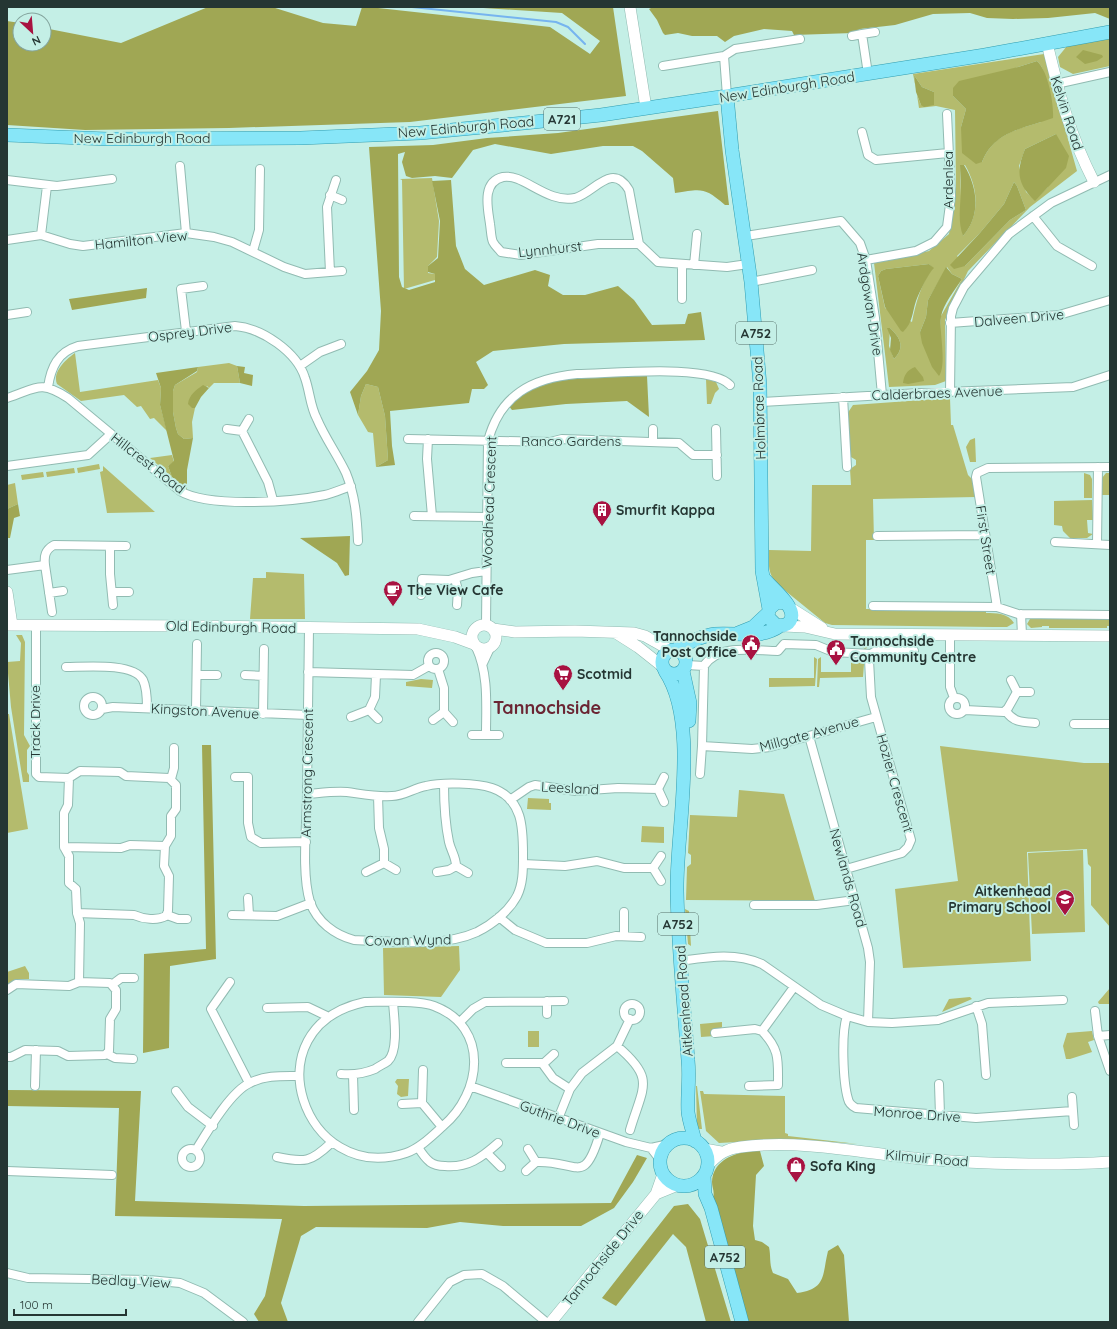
<svg xmlns="http://www.w3.org/2000/svg" width="1117" height="1329" font-family="Quicksand,sans-serif">
  <style>
    .green { fill: #b4bb6d; fill-rule: evenodd }
    .forest { fill: #a0a754 }
    .lines { fill: none; stroke-linecap: round; stroke-linejoin: round }
    .stream { stroke: #76b4ef; stroke-width: 2 }
    .street-casing { stroke: #91bbb2; stroke-width: 10 }
    .secondary-casing { stroke: #91bbb2; stroke-width: 12 }
    .primary-casing { stroke: #319db0; stroke-width: 14 }
    .street { stroke: #fff; stroke-width: 8 }
    .secondary { stroke: #fff; stroke-width: 11 }
    .primary { stroke: #87e6f8; stroke-width: 13 }
    .labels { text-anchor: middle; stroke-width: 4; stroke-linejoin: round; paint-order: stroke }
    .shield { fill: #c4efe6; stroke: #556e69; stroke-width: 1 }
    .shield-label { font-size: 13px; font-weight: bold; fill: #253633 }
    .street-label { font-size: 14px; fill: #253633; stroke: #c4efe6 }
    .poi-label { font-size: 14px; font-weight: bold; fill: #253633; stroke: #c4efe6; text-anchor: start }
    .district-label { font-size: 18px; font-weight: bold; fill: #6b2533; stroke: #c4efe6 }
  </style>
  <rect width="100%" height="100%" fill="#c4efe6"/>
  <!-- green -->
  <path class="green" d="M1110,38V66L1073,74L1060,67L1058,57L1067,46Z
    M1044,54L1077,171L1030,207L968,271L945,320L946,381L935,385L889,387L874,263L929,251L949,234L956,187L955,110L936,106L919,108L917,95L921,105H934V92L922,87L914,75L916,89L913,74ZM1037,61C1052,75 1043,104 1041,122C1014,130 993,135 982,162L961,127L966,109L953,96L1018,67ZM1056,134L1048,187L1035,200L1026,192L1019,166L1025,149ZM960,165H965C978,187 981,215 963,236C961,212 961,189 960,165ZM1014,182L1017,186L1026,210L1010,220L965,266L957,256L979,234L1004,204ZM929,264L933,268C922,281 915,305 912,322L885,308L878,276L881,271L886,269ZM947,267L952,274L962,279L941,316L940,335L942,367L920,332L926,317L928,300ZM890,328C901,338 905,348 894,359L889,346Z
    M432,178L439,221L437,257L428,266V273L435,274V280L404,289L402,180L400,179Z
    M75,353L80,392L158,380L161,388L160,405L167,431L154,418L150,419L141,406L137,407L124,395L81,401L57,384C52,372 66,359 75,353Z
    M229,363L237,366L240,383H214L209,388L207,386L192,408H195L192,422L193,438L184,439L178,434L176,428L173,412V391L175,385L197,372L198,367Z
    M706,379L716,382L719,389L715,393L711,404H707Z
    M366,384L378,387L385,416L388,460L376,467L373,433L368,432L358,415L361,396Z
    M950,398L951,425H953L968,475L975,482L976,497L873,499L874,540H866V609L986,610V613C996,613 1008,613 1014,623L1007,627H993L832,625L825,623L777,584C767,572 769,565 769,550L811,551L812,485H851L850,469L856,465V460L851,457L850,454L847,414L853,405Z
    M975,438L976,462H970L966,447L970,440Z
    M172,455L174,462L168,466L172,477L150,458Z
    M99,464L100,469L78,473L77,468Z
    M103,466L155,512L107,513L100,472L103,471Z
    M74,468L75,473L47,477L46,472Z
    M43,472L44,477L22,480L21,475Z
    M1084,473L1090,475L1092,479V498H1084Z
    M1106,473H1110V495H1102V478Z
    M15,483L18,504L7,509V485Z
    M1092,500L1093,520H1087L1088,533L1093,534L1087,538H1070L1063,531L1062,526L1054,525V501Z
    M266,572L304,574L305,619H250L253,578H266Z
    M1046,617L1110,618V626H1107V628H1049V626H1042V627L1031,628L1027,624L1030,619H1046Z
    M16,635H22L25,642L24,735L30,746L27,750V772L29,775V782H23L11,707L7,662L20,661L21,643Z
    M860,642H890V647H869L865,649L860,646Z
    M814,657L817,659L815,686L769,687V678H814Z
    M821,657V672H851V657H857L864,664L863,677L820,678L819,687H817L818,659Z
    M421,679L433,680L432,688L406,686V682Z
    M7,714H9L28,829L7,833Z
    M940,746L1084,763H1110V927L1091,905V867L1088,864L1087,849L1027,852L1031,961L903,968L895,889L958,881Z
    M739,790L784,794L815,901L686,900L687,867L691,864V855L688,853L690,815L737,817Z
    M528,798L549,799V803H551V810L527,809Z
    M642,826L664,827V843L641,842Z
    M1083,850L1085,932L1032,934L1028,853Z
    M685,909L689,911L691,946L688,944Z
    M459,946L460,970L441,997L384,995L383,948Z
    M25,966L29,973V979H19L7,986V972Z
    M1110,988V1004H1099L1098,1002Z
    M970,997L972,999L942,1012L949,999Z
    M722,1022V1027L715,1036L701,1037L700,1024Z
    M528,1031H539V1047H528Z
    M1092,1031L1094,1040L1088,1042L1092,1052L1070,1059H1066L1063,1046L1067,1033Z
    M397,1079H409L408,1096L401,1097L397,1094L398,1086L395,1082Z
    M696,1086H697L702,1129H697Z
    M700,1091H703L704,1094L785,1096V1133L788,1134V1136L858,1144L793,1139L719,1143L706,1131Z"/>
  <!-- forest -->
  <path class="forest" d="M208,7H272L323,23L356,26L362,7H369L550,27L590,54L600,41L562,13L468,7H613L626,96L410,122L229,128L85,130L7,125V21L20,23V44H44V28L121,43Z
    M653,7H1110V19L1095,13L1048,18L1013,19L987,18L970,13L933,14L895,25L860,29L853,33L794,35L792,31L764,29L734,36L725,42L717,36H692L678,33L665,35L663,33L657,20L649,9Z
    M1083,50L1102,55L1103,57L1097,61L1085,64L1076,57Z
    M1037,61C1048,71 1054,103 1053,118C1024,129 995,130 982,162L976,164L962,153L961,127L966,109L953,96V88L959,81L1018,67Z
    M914,75L922,87L934,92V105L924,107L921,105L916,92Z
    M718,111L729,205H725C704,187 702,189 675,193L673,178L642,151L633,146H603L551,154L495,144L473,150L452,178L435,176L412,178L406,176L402,162L405,152L398,154L399,277L402,287L409,290L435,282V274L428,272V266L438,258L440,221L432,181L451,180L456,246L465,269L484,285L535,270L550,275L548,286L563,295H585L618,286L634,300L652,325L685,324L688,314L701,312L705,340L564,344L493,351L476,362L488,385L484,389H472L469,403L390,411L392,446L395,465L376,467L388,460L385,416L378,387L366,384L361,396L358,415L350,392L367,371L379,350L381,311L369,147L433,145L487,138L558,133Z
    M1056,134L1069,156L1066,168L1035,201C1017,184 1016,171 1025,149Z
    M960,165H964C978,188 981,215 963,236C957,220 961,203 961,187C961,179 960,172 960,165Z
    M1014,182L1017,186L1026,210L1010,220L965,266L954,269L950,265L979,234L1004,204Z
    M929,264L934,268C928,274 919,293 916,301C912,313 913,322 903,332L901,331L885,307L878,276L881,271L886,269Z
    M946,267L952,274L962,279C955,290 943,304 941,317C939,333 947,364 939,376L932,367L922,343L920,332L926,317L928,300Z
    M147,288L146,298L72,310L69,299Z
    M887,328H890C901,338 905,348 894,359L890,350L891,338Z
    M237,366L245,367L244,373L253,375L252,386L240,383Z
    M198,367L197,371L175,385L173,391V412L176,428L178,434L184,439L193,438L187,470V489L172,477L168,466L174,461L160,405L161,388L156,373Z
    M915,367L923,377L924,381L908,384L903,383C904,375 907,370 915,367Z
    M647,376L649,417L627,401L566,404L512,410L508,405C513,401 519,395 525,392C562,373 607,377 647,376Z
    M203,385L209,388L201,397L195,408H192L188,404C189,395 196,390 203,385Z
    M18,504L20,516L14,518L10,538H7V509Z
    M350,536L349,575L345,576L337,563L300,538Z
    M202,745H211L216,959L170,966L169,1048L143,1053L144,954L206,949Z
    M7,1090L141,1091L135,1201L304,1206L611,1203L637,1155L647,1158L633,1182L614,1208L581,1226H503L460,1222L427,1228L316,1227L301,1236L281,1303L288,1322H259L254,1314L265,1296L282,1219L115,1216L119,1108L7,1106Z
    M747,1151H760L764,1166L756,1175L753,1226L755,1240L762,1242L769,1247C771,1256 769,1264 773,1273L788,1279L797,1293C827,1289 822,1275 828,1251L838,1245L844,1255L849,1322H747L713,1197C715,1193 712,1187 712,1182C713,1162 730,1155 747,1151Z
    M688,1204L700,1219L731,1322H706L686,1247L673,1234L616,1306L602,1298L674,1206Z"/>
  <g class="lines">
    <!-- stream -->
    <path class="stream" d="M412,7L556,22L568,27L585,44"/>
    <defs>
      <path id="street" d="M862,34L875,32
        M852,36L862,34L868,74
        M663,66L724,56
        M1056,84L1110,72
        M727,96L724,56L735,49L800,39
        M862,132L868,155L876,160L948,153
        M180,166L186,233
        M7,180L57,186L112,179
        M330,195L342,200
        M1033,216L1057,246L1092,266
        M41,235L47,186
        M746,236L841,221L860,243L866,260L875,318L882,395
        M7,240L41,235L70,244L83,246L186,233L214,237L232,242L284,267L305,274L342,271
        M639,244L629,190C612,161 594,193 575,198C547,204 523,173 503,177C481,182 488,209 490,224C491,230 491,238 493,242C495,246 499,249 501,252L521,255L598,244H639L658,262L727,267L748,264
        M253,251L259,230L260,169
        M866,260L916,251L934,242L947,227L951,197L947,114
        M694,265L697,234
        M330,272L327,207L336,180
        M751,282L812,270
        M682,299V264
        M7,315L27,312
        M950,323L1059,315L1110,300
        M186,331L181,289L203,286
        M300,366L320,352L341,344
        M48,387C51,367 58,352 78,346L235,326C262,328 297,352 305,378C310,392 310,406 317,419C325,438 337,454 346,473C355,495 357,517 358,541
        M950,392L951,316L953,308L964,287L1009,234L1051,203L1110,175
        M843,397L847,467
        M7,398C36,389 39,379 68,398L180,491C208,508 292,502 325,495C334,493 342,489 351,486
        M761,402L920,393L1073,387L1110,375
        M227,429L242,431L249,419
        M716,429L717,476
        M242,431L268,482L273,500
        M408,439L550,442L562,439L679,443L693,455H717
        M428,439L427,459L432,516
        M653,442V429
        M7,466L88,455L111,434
        M414,516L487,517
        M877,536L985,535
        M1055,542L1110,545
        M1097,544L1098,467
        M110,546V574L113,605
        M45,565L52,612
        M7,570L45,565C44,556 45,550 54,545L126,546
        M455,579L458,590L457,605
        M113,592H129
        M49,593L63,591
        M421,595L422,579L449,580L472,573L486,571
        M873,606L997,607L1018,614L1110,615
        M997,607L976,477L977,473L988,468L1110,467
        M1021,614L1022,635
        M486,625L488,441C500,395 532,378 577,374C609,374 710,363 730,385
        M36,626V774L39,777L69,778L80,771L120,772L126,776L169,778L176,785V809L171,816V836L165,846L164,866L169,876L168,911L166,916C157,921 143,919 134,915L77,913
        M950,635V687L954,698
        M476,647C489,675 486,705 486,735
        M899,651V634
        M428 661a8 8 0 1 1 16 0a8 8 0 1 1-16 0Z
        M483,663L490,648
        M687,665L704,666
        M704,666L702,746L752,749L770,747L876,717
        M704,666C718,643 755,651 778,651L784,644L816,645L833,652L871,654L877,650L914,651
        M66,667C84,667 133,662 143,680C147,688 147,699 147,708
        M438,669L444,688V712
        M308,672L413,675L429,666
        M197,675H217
        M245,675L263,676
        M1011,680L1017,692H1030
        M84 706a9 9 0 1 1 18 0a9 9 0 1 1-18 0Z
        M949 706a8 8 0 1 1 16 0a8 8 0 1 1-16 0Z
        M102,709L113,707L308,715
        M196,709L197,644
        M369,710L375,697L376,675
        M965,710L1004,712L1008,708L1017,692
        M1006,711C1013,722 1022,722 1035,723
        M263,714L264,649
        M351,717L369,710L378,719
        M433,720L444,712L453,722
        M1074,724H1110
        M472,735H499
        M809,736L868,948L870,962L868,1022
        M700,774L702,746
        M235,777H248V823L251,837L261,843L306,842
        M664,777L658,789L664,802
        M69,778L68,805L64,813V847L69,856V883L76,889L77,913L80,923L79,982
        M171,779L174,768V748
        M444,784C444,804 445,823 449,842C451,851 456,857 456,866
        M307,794C320,793 334,791 347,792C362,794 376,797 392,796C404,796 414,788 426,786C442,782 477,783 492,788C524,799 523,830 523,857C523,870 523,884 517,896C509,911 493,924 477,932C442,948 392,941 354,940C335,935 317,922 310,902C301,872 307,824 307,792C308,738 308,683 309,628
        M378,796L379,828L384,849V863
        M510,800L529,787L535,785L576,791L618,788L658,789
        M64,847L121,848L130,845L165,846
        M661,856L653,868L661,881
        M523,864L565,866L597,861L624,868H653
        M846,869L902,853L908,847L911,840L871,697L869,660L871,654
        M366,872L384,863L396,870
        M437,872L449,870L456,866L468,873
        M248,898L249,915
        M754,905H817L855,900
        M624,912V936
        M167,915L178,919H187
        M232,915L277,916L311,903
        M499,917L515,930L546,943H587L616,936L641,937
        M680,961C708,957 735,952 762,964L821,1005L847,1016L868,1022L892,1023L938,1020L988,1003L1063,1000
        M230,982L211,1009L249,1083
        M113,984L121,978H134
        M7,990L16,984L69,986L79,982L110,983L116,990V1009L110,1019L109,1051L105,1055L68,1056L58,1051L25,1050L11,1057H7
        M547,1001V1014
        M365,1002C383,1002 419,1000 434,1006C490,1027 482,1093 443,1126C432,1136 420,1148 406,1153C304,1187 248,1027 365,1002Z
        M624 1012a8 8 0 1 1 16 0a8 8 0 1 1-16 0Z
        M976,1006L982,1024L986,1075
        M267,1008L308,1007L329,1017
        M1095,1011L1098,1036L1110,1071
        M847,1016C841,1033 843,1082 848,1099C849,1104 852,1106 856,1108L976,1118L1073,1111
        M460,1022L473,1009L485,1002L564,1001
        M715,1033L755,1029L762,1031
        M1098,1036L1110,1035
        M617,1046C656,1079 643,1086 630,1130
        M107,1054L115,1058L133,1059
        M506,1063H542L553,1078L570,1089
        M543,1064L554,1054
        M423,1070L422,1103L442,1127
        M341,1074C353,1075 363,1074 375,1069C379,1066 384,1064 388,1061C399,1050 394,1017 393,1002
        M353,1075L354,1110
        M939,1084L940,1115
        M35,1086L36,1050
        M470,1086L626,1142L651,1148L669,1144
        M749,1086L778,1085C778,1060 780,1050 762,1031L794,987
        M176,1091L188,1107L213,1126
        M1072,1097L1074,1125
        M402,1104L422,1103
        M558,1119L570,1089L582,1073L617,1046L630,1019
        M418,1147C421,1152 425,1158 430,1162C434,1165 440,1166 445,1166C468,1168 481,1158 498,1143
        M651,1148L661,1161
        M182 1158a9 9 0 1 1 18 0a9 9 0 1 1-18 0Z
        M196,1150C207,1132 231,1091 250,1083C265,1075 282,1076 299,1076
        M487,1153L501,1167
        M277,1157C305,1163 311,1162 331,1143
        M536,1162C577,1160 584,1188 600,1133
        M7,1171L112,1175
        M526,1171L536,1162L528,1149
        M7,1273L28,1278L149,1280L180,1283L204,1293L243,1322
        M418,1322L450,1282L464,1275L482,1274L503,1286L546,1322"/>
      <path id="secondary" d="M630,7L646,108
        M1047,43C1059,94 1070,135 1094,182
        M7,592L12,625
        M792,609L822,628
        M472 637a12 12 0 1 1 24 0a12 12 0 1 1-24 0Z
        M7,625L199,626L418,629L455,637L474,644
        M784,626L805,627L835,634L1110,636
        M493,629L515,632L575,631L634,633L645,636L670,650
        M616,633L638,647L662,666
        M704,1149L721,1152
        M708,1165C719,1154 725,1149 741,1147C801,1139 863,1153 922,1159C985,1164 1047,1166 1110,1162
        M656,1194L678,1185
        M551,1322L656,1194L663,1174"/>
      <path id="primary" d="M727,96L732,150L751,282L760,385L762,571L769,609
        M7,135L108,139L301,138L420,133L524,123L601,115L727,96L985,55L1110,32
        M763,577C771,588 799,608 790,621C787,626 781,626 776,625L768,617L769,609L777,602L786,603
        M738,633L753,627L768,613
        M662 662a12 12 0 1 1 24 0a12 12 0 1 1-24 0Z
        M675,650C687,643 700,636 715,634C738,632 760,640 780,626
        M665,671C700,723 676,829 677,891C678,948 684,1004 688,1060C690,1078 687,1095 688,1112C689,1121 693,1132 695,1141
        M683,671L690,703L689,721
        M660 1162a24 24 0 1 1 48 0a24 24 0 1 1-48 0Z
        M704,1175L705,1194L711,1208L742,1322"/>
    </defs>
    <!-- street casing -->
    <use href="#street" class="street-casing"/>
    <!-- secondary casing -->
    <use href="#secondary" class="secondary-casing"/>
    <!-- primary casing -->
    <use href="#primary" class="primary-casing"/>
    <!-- street -->
    <use href="#street" class="street"/>
    <!-- secondary -->
    <use href="#secondary" class="secondary"/>
    <!-- primary -->
    <use href="#primary" class="primary"/>
  </g>
  <!-- icons -->
  <defs>
    <symbol id="building-pin" viewBox="-11 -11 22 30"><path d="M0 17L-7.5 6A9.5 9.5 0 1 1 7.5 6Z" fill="#a81241" stroke="#c4efe6"/><path d="M-4-6H4V6H1V3H-1V6H-4ZM-2.5-4.3h1.7v1.8h-1.7ZM.8-4.3h1.7v1.8H.8ZM-2.5-1h1.7V.8h-1.7ZM.8-1h1.7V.8H.8Z" fill="#fff"/></symbol>
    <symbol id="cafe-pin" viewBox="-11 -11 22 30"><path d="M0 17L-7.5 6A9.5 9.5 0 1 1 7.5 6Z" fill="#a81241" stroke="#c4efe6"/><path d="M-5.5-4.5H6V0H3Q3 3.5 0 3.5H-2.5Q-5.5 3.5-5.5 0ZM3-3.2v2h1.7v-2ZM-6 4.5H4V6H-6Z" fill="#fff"/></symbol>
    <symbol id="civic-pin" viewBox="-11 -11 22 30"><path d="M0 17L-7.5 6A9.5 9.5 0 1 1 7.5 6Z" fill="#a81241" stroke="#c4efe6"/><path d="M-.6-6.5H3V-4.5H.6V-3L4-1V1h2V6H-6V1h2V-1L-.6-3ZM-1.2 2.5V6h2.4V2.5Z" fill="#fff"/></symbol>
    <symbol id="supermarket-pin" viewBox="-11 -11 22 30"><path d="M0 17L-7.5 6A9.5 9.5 0 1 1 7.5 6Z" fill="#a81241" stroke="#c4efe6"/><path d="M-6-5.5h2.5l.6 2H6L4.5 2H-2.5L-4.4-4H-6ZM-1.5 3.2a1.3 1.3 0 1 0 .1 0ZM3 3.2a1.3 1.3 0 1 0 .1 0Z" fill="#fff"/></symbol>
    <symbol id="school-pin" viewBox="-11 -11 22 30"><path d="M0 17L-7.5 6A9.5 9.5 0 1 1 7.5 6Z" fill="#a81241" stroke="#c4efe6"/><path d="M0-5L7-2L0 1L-7-2ZM-4 1L0 2.5L4 1V4Q0 6-4 4Z" fill="#fff"/></symbol>
    <symbol id="shop-pin" viewBox="-11 -11 22 30"><path d="M0 17L-7.5 6A9.5 9.5 0 1 1 7.5 6Z" fill="#a81241" stroke="#c4efe6"/><path d="M-5-2.5h2.3a2.7 3.5 0 0 1 5.4 0H5L5.5 6h-11ZM-1.5-2.5h3a1.5 2.3 0 0 0-3 0Z" fill="#fff"/></symbol>
  </defs>
  <g fill-rule="evenodd">
    <use href="#building-pin" x="591" y="499" width="22" height="30"/>
    <use href="#cafe-pin" x="382" y="579" width="22" height="30"/>
    <use href="#civic-pin" x="740" y="633" width="22" height="30"/>
    <use href="#civic-pin" x="825" y="638" width="22" height="30"/>
    <use href="#supermarket-pin" x="552" y="663" width="22" height="30"/>
    <use href="#school-pin" x="1054" y="888" width="22" height="30"/>
    <use href="#shop-pin" x="785" y="1155" width="22" height="30"/>
  </g>
  <g class="labels">
    <!-- shield labels -->
    <g class="shield">
      <rect x="544" y="108" width="36" height="22" rx="3"/>
      <rect x="736" y="322" width="40" height="22" rx="3"/>
      <rect x="658" y="913" width="40" height="22" rx="3"/>
      <rect x="705" y="1246" width="40" height="22" rx="3"/>
    </g>
    <g class="shield-label">
      <text x="562" y="124">A721</text>
      <text x="756" y="338">A752</text>
      <text x="678" y="929">A752</text>
      <text x="725" y="1262">A752</text>
    </g>
    <!-- street labels -->
    <g class="street-label">
      <text transform="translate(787 87) rotate(-9)" y="5">New Edinburgh Road</text>
      <text transform="translate(1067 113) rotate(72)" y="5">Kelvin Road</text>
      <text transform="translate(466 127) rotate(-5)" y="5">New Edinburgh Road</text>
      <text x="142" y="143">New Edinburgh Road</text>
      <text transform="translate(948 180) rotate(-90)" y="5">Ardenlea</text>
      <text transform="translate(141 240) rotate(-6)" y="5">Hamilton View</text>
      <text transform="translate(550 249) rotate(-6)" y="5">Lynnhurst</text>
      <text transform="translate(870 304) rotate(81)" y="5">Ardgowan Drive</text>
      <text transform="translate(1019 318) rotate(-5)" y="5">Dalveen Drive</text>
      <text transform="translate(190 332) rotate(-7)" y="5">Osprey Drive</text>
      <text transform="translate(937 393) rotate(-2)" y="5">Calderbraes Avenue</text>
      <text transform="translate(759 408) rotate(-92)" y="5">Holmbrae Road</text>
      <text x="571" y="446">Ranco Gardens</text>
      <text transform="translate(148 463) rotate(38)" y="5">Hillcrest Road</text>
      <text transform="translate(489 502) rotate(-88)" y="5">Woodhead Crescent</text>
      <text transform="translate(986 540) rotate(81)" y="5">First Street</text>
      <text transform="translate(231 627) rotate(1)" y="5">Old Edinburgh Road</text>
      <text transform="translate(205 711) rotate(3)" y="5">Kingston Avenue</text>
      <text transform="translate(35 722) rotate(-90)" y="5">Track Drive</text>
      <text transform="translate(809 734) rotate(-15)" y="5">Millgate Avenue</text>
      <text transform="translate(307 773) rotate(-89)" y="5">Armstrong Crescent</text>
      <text transform="translate(895 783) rotate(74)" y="5">Hozier Crescent</text>
      <text transform="translate(570 788) rotate(3)" y="5">Leesland</text>
      <text transform="translate(848 878) rotate(74)" y="5">Newlands Road</text>
      <text transform="translate(408 940) rotate(-1)" y="5">Cowan Wynd</text>
      <text transform="translate(684 1001) rotate(-94)" y="5">Aitkenhead Road</text>
      <text transform="translate(917 1114) rotate(4)" y="5">Monroe Drive</text>
      <text transform="translate(560 1119) rotate(20)" y="5">Guthrie Drive</text>
      <text transform="translate(927 1158) rotate(5)" y="5">Kilmuir Road</text>
      <text transform="translate(603 1258) rotate(-51)" y="5">Tannochside Drive</text>
      <text transform="translate(131 1281) rotate(3)" y="5">Bedlay View</text>
    </g>
    <!-- poi labels -->
    <g class="poi-label">
      <text x="616" y="515">Smurfit Kappa</text>
      <text x="407" y="595">The View Cafe</text>
      <text x="737" y="641" text-anchor="end">Tannochside<tspan x="737" dy="16">Post Office</tspan></text>
      <text x="850" y="646">Tannochside<tspan x="850" dy="16">Community Centre</tspan></text>
      <text x="577" y="679">Scotmid</text>
      <text x="1051" y="896" text-anchor="end">Aitkenhead<tspan x="1051" dy="16">Primary School</tspan></text>
      <text x="810" y="1171">Sofa King</text>
    </g>
    <!-- district labels -->
    <g class="district-label">
      <text x="547" y="714">Tannochside</text>
    </g>
  </g>
  <!-- border -->
  <rect width="1117" height="1329" fill="none" stroke="#253633" stroke-width="16"/>
  <!-- north arrow -->
  <g transform="translate(32 32) rotate(154)"><circle r="19" fill="#c4efe6" stroke="#84a59e"/>
  <path d="M0-3L7 15L0 10L-7 15Z" fill="#a81241"/>
  <text y="-6" font-size="11" font-weight="bold" text-anchor="middle" fill="#253633">N</text>
  </g>
  <!-- scale -->
  <path d="M14 1309v6h112v-6" fill="none" stroke="#253633" stroke-width="2"/>
  <text x="20" y="1309" font-size="12" fill="#253633" stroke="#c4efe6" stroke-width="3" paint-order="stroke">100 m</text>
</svg>
